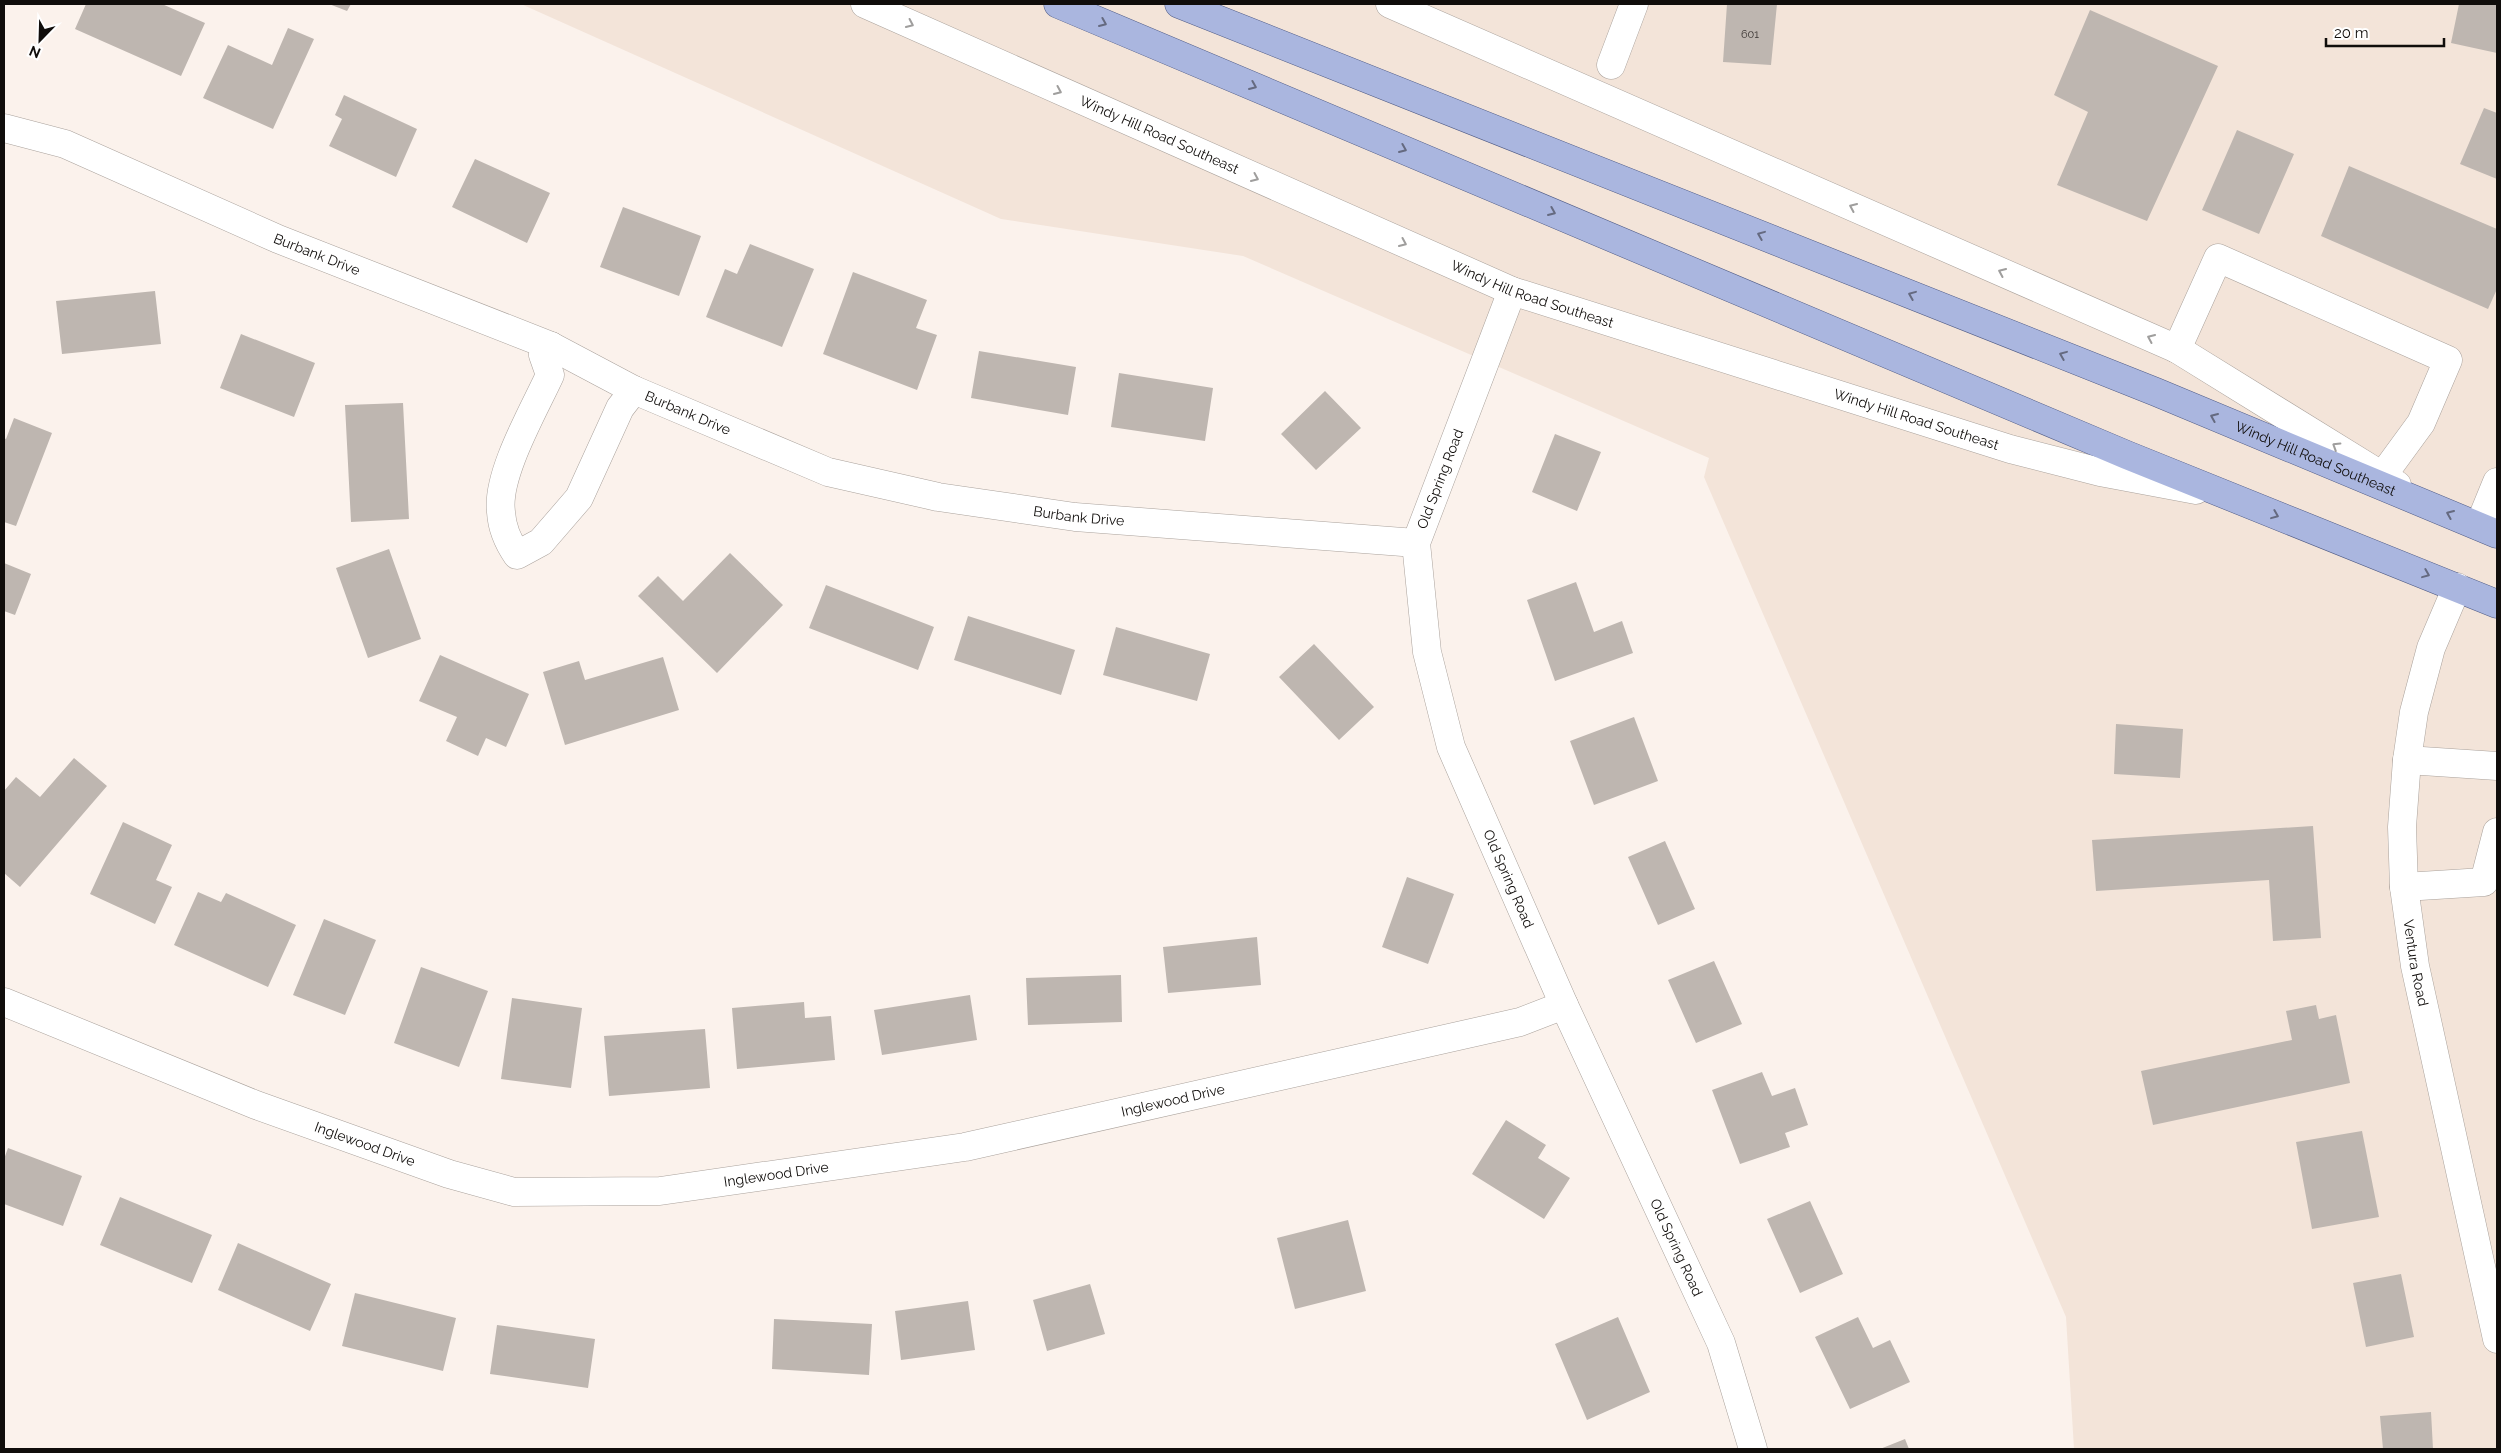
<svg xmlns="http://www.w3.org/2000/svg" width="2501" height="1453" font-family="Raleway,sans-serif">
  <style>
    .built { fill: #f3e4d9 }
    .building { fill: #beb6b0 }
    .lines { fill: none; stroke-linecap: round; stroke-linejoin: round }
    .minor-casing { stroke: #aaa29c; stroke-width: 29 }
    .major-casing { stroke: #505c86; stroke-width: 29 }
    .minor { stroke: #fff; stroke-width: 28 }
    .major { stroke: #aab6df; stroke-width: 28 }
    .oneway { stroke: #656a80 }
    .oneway2 { stroke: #9f9e9d }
    .labels { text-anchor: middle; stroke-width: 5; stroke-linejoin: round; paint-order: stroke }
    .number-label { font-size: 11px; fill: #3c3734 }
    .street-label { font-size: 14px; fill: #100d0b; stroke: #fff }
  </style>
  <rect width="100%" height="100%" fill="#fbf2ec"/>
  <!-- built -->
  <path class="built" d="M521,4H2497V1449H2074L2066,1317L1704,477L1709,458L1243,256L1001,219Z"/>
  <!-- building -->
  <path class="building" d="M86,4H162L205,23L181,76L75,29Z
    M329,4H351L347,11Z
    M1727,4H1777L1771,65L1723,62Z
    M2459,4H2497V53L2451,43Z
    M2090,10L2218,66L2147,221L2057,185L2088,112L2054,95Z
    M288,28L314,39L273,129L203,98L228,45L272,65Z
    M344,95L417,129L396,177L329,146L342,119L335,115Z
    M2484,108L2497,113V179L2460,164Z
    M2237,130L2294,154L2259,234L2202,210Z
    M475,159L550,193L527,243L452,207Z
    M2349,166L2497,229V289L2488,309L2321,236Z
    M623,207L701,236L679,296L600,267Z
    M750,244L814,269L782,347L706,317L725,269L737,274Z
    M853,272L927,300L916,328L937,335L917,390L823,354Z
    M155,291L161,344L62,354L56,301Z
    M241,334L315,363L294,417L220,388Z
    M979,351L1076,367L1068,415L971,398Z
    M1119,373L1213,388L1205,441L1111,427Z
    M1325,391L1361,428L1316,470L1281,434Z
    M403,403L409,519L351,522L345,405Z
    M14,418L52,433L16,526L4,522V438L6,439Z
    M1555,434L1601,452L1577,511L1532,492Z
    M389,549L421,639L368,658L336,568Z
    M730,553L783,605L717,673L638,596L658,576L683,601Z
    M4,563L31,574L15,615L4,611Z
    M1576,582L1594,632L1622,621L1633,653L1555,681L1527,600Z
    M826,585L934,627L918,670L809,628Z
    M968,616L1075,650L1061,695L954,660Z
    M1116,627L1210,654L1197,701L1103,675Z
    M1314,644L1374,707L1339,740L1279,677Z
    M440,655L529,694L506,747L486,738L478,756L446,741L457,717L419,701Z
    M663,657L679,710L565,745L543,672L579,661L585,680Z
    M1634,717L1658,781L1594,805L1570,741Z
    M2116,724L2183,729L2180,778L2114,774Z
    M74,758L107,786L20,887L4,873V791L16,777L40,797Z
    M123,822L172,845L156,880L172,887L155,924L90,894Z
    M2313,826L2321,938L2273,941L2269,880L2096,891L2092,840Z
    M1665,841L1695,909L1658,925L1628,857Z
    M1407,877L1454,894L1428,964L1382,947Z
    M198,892L221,902L226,893L296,925L268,987L174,945Z
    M324,919L376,940L345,1015L293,995Z
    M1257,937L1261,985L1168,993L1163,947Z
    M1714,961L1742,1024L1696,1043L1668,980Z
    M421,967L488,991L459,1067L394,1043Z
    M1121,975L1122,1022L1028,1025L1026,978Z
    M970,995L977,1040L882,1055L874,1010Z
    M512,998L582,1008L571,1088L501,1079Z
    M804,1002L805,1018L831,1016L835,1060L737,1069L732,1008Z
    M2316,1005L2319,1019L2336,1015L2350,1083L2153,1125L2141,1071L2292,1040L2286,1011Z
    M705,1029L710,1088L609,1096L604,1036Z
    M1762,1072L1772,1096L1795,1088L1808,1125L1785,1133L1790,1147L1740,1164L1712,1090Z
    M1506,1120L1546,1145L1538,1158L1570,1178L1544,1219L1472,1174Z
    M2362,1131L2379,1217L2312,1229L2296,1142Z
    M8,1148L82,1176L63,1226L4,1204V1159Z
    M120,1197L212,1235L192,1283L100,1245Z
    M1810,1201L1843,1274L1800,1293L1767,1219Z
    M1348,1220L1366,1291L1295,1309L1277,1238Z
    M238,1243L331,1284L310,1331L218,1290Z
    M2401,1274L2414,1337L2366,1347L2353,1283Z
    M1090,1284L1105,1334L1047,1351L1033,1300Z
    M355,1293L456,1318L443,1371L342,1346Z
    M968,1301L975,1350L901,1360L895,1311Z
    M1618,1317L1650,1392L1587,1420L1555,1344Z
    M1858,1317L1873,1348L1890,1340L1910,1382L1850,1409L1815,1337Z
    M774,1319L872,1324L869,1375L772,1369Z
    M497,1325L595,1339L588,1388L490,1374Z
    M2431,1412L2433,1449H2383L2380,1416Z
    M1905,1439L1909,1449H1880Z"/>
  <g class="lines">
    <defs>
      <g id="minor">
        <path id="s1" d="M865,4L1512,291L2010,449L2100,472L2196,490"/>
        <path d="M1390,4L2177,349L2397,485"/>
        <path d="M1611,65L1634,4"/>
        <path id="s2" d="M4,128L65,144L278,239L551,346L634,390L828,472L938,497L1075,517L1416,543"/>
        <path id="s3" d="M1512,291L1416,543L1427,652L1451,747L1564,1005L1721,1343L1753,1449"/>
        <path d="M551,346L543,355L550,375C534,410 496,475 501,512C502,529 508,542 517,555L541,542L579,498L620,408L634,390"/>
        <path d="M2177,349L2218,258L2448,360L2421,423L2383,475"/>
        <path d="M2479,526L2497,482"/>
        <path id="s4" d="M2457,587L2431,648L2414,712L2407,760L2402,827L2404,887L2415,966L2497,1339"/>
        <path d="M2407,760L2497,766"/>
        <path d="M2404,887L2484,882L2497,832"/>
        <path id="s5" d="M4,1002L256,1105L449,1174L514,1192L660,1191L965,1147L1520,1022L1564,1005"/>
      </g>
      <g id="major">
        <path d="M1058,4L2127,455L2497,604"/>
        <path id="s6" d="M1179,4L2156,392L2497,534"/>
      </g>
    </defs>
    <!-- minor casing -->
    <use href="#minor" class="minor-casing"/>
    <!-- major casing -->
    <use href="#major" class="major-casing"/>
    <!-- minor -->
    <use href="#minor" class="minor"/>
    <!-- major -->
    <use href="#major" class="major"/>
  </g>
  <!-- one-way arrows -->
  <defs><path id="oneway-chevron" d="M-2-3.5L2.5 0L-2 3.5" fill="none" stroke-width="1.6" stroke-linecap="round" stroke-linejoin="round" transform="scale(1.25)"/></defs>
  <g class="oneway">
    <use href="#oneway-chevron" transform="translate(1103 23) rotate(23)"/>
    <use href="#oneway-chevron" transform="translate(1253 86) rotate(23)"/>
    <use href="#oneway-chevron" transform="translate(1403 149) rotate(23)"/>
    <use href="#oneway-chevron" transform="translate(1552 212) rotate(23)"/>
    <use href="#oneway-chevron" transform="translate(1761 235) rotate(-158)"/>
    <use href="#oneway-chevron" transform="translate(1912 295) rotate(-158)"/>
    <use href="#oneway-chevron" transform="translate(2063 355) rotate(-158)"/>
    <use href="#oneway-chevron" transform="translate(2214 417) rotate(-157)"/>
    <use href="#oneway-chevron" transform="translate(2450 514) rotate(-157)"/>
    <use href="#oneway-chevron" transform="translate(2275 515) rotate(22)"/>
    <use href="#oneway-chevron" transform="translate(2426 574) rotate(22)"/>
  </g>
  <g class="oneway2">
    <use href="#oneway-chevron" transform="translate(910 24) rotate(25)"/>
    <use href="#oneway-chevron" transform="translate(1058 91) rotate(24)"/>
    <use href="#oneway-chevron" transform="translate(1255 178) rotate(24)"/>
    <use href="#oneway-chevron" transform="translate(1853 207) rotate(-156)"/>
    <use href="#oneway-chevron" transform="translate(1403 243) rotate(24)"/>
    <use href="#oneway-chevron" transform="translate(2002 272) rotate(-156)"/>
    <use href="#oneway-chevron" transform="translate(2151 338) rotate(-156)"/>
    <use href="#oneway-chevron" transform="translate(2336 446) rotate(-148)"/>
  </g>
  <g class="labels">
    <!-- number labels -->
    <g class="number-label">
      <text x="1750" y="38">601</text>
    </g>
    <!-- street labels -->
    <g class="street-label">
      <text dy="5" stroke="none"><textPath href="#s1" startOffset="322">Windy Hill Road Southeast</textPath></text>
      <text dy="5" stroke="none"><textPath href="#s2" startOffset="338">Burbank Drive</textPath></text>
      <text dy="5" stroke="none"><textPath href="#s1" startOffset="728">Windy Hill Road Southeast</textPath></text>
      <text dy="5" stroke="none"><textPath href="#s2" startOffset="742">Burbank Drive</textPath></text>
      <text dy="5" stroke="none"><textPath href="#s1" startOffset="1132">Windy Hill Road Southeast</textPath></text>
      <text dy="5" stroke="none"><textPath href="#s6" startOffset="1224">Windy Hill Road Southeast</textPath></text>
      <text transform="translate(1440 479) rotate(-69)" y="5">Old Spring Road</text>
      <text dy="5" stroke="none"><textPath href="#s2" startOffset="1149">Burbank Drive</textPath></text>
      <text dy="5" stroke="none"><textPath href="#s3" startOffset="621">Old Spring Road</textPath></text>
      <text dy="5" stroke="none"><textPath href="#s4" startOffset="385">Ventura Road</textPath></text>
      <text dy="5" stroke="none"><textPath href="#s5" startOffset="1212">Inglewood Drive</textPath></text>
      <text dy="5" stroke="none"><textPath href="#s5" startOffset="388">Inglewood Drive</textPath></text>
      <text dy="5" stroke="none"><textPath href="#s5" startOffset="808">Inglewood Drive</textPath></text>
      <text dy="5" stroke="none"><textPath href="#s3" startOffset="1026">Old Spring Road</textPath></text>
    </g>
  </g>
  <!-- border -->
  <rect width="2501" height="1453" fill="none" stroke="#100d0b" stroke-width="10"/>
  <!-- north arrow -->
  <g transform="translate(40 40) rotate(203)" stroke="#ffffff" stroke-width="4" paint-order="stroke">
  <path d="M0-4L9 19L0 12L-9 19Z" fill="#100d0b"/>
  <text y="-8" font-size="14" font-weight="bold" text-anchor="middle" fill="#100d0b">N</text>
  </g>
  <!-- scale -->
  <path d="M2326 38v8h118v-8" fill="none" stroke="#100d0b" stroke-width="2.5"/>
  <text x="2334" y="38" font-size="15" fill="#100d0b" stroke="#ffffff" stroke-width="4" paint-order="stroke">20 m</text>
</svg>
